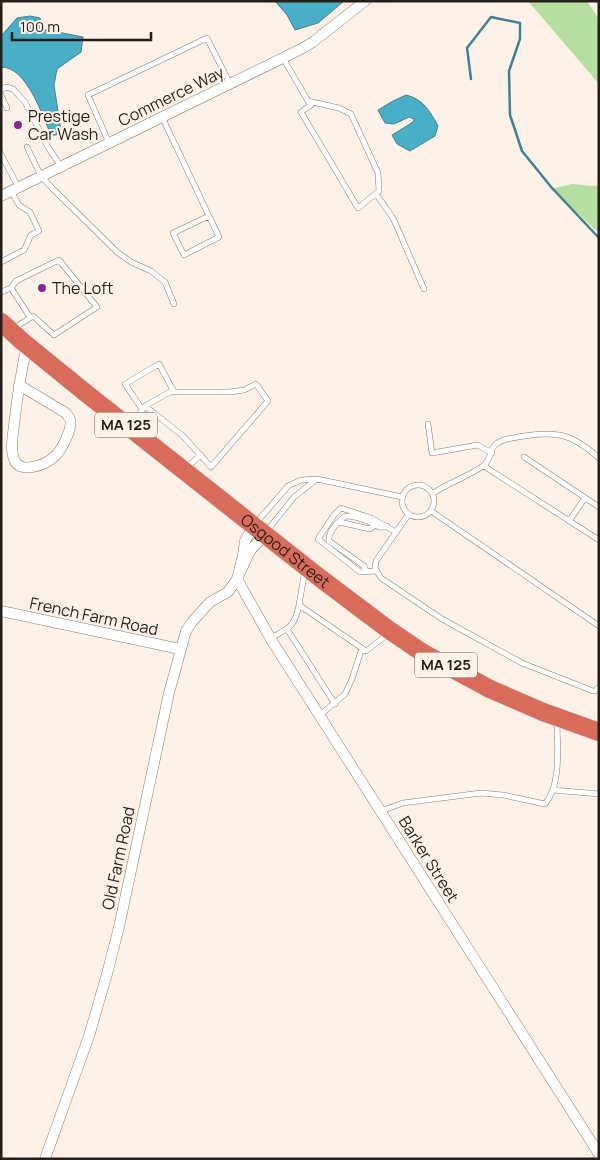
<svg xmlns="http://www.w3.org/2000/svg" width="600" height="1160" font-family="Manrope,sans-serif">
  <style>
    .green { fill: #b6df9f }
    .water { fill: #49afc6; stroke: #3e8492 }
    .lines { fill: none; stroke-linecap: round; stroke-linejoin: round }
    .stream { stroke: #3e8492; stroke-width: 2.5 }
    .lane-casing { stroke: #8b796c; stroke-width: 6 }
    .street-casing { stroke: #8b796c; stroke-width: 11 }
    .highway-casing { stroke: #d4d2d1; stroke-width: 19 }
    .lane { stroke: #fff; stroke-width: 5 }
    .street { stroke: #fff; stroke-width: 10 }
    .highway { stroke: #d96b5b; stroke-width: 18 }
    .poi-dot { fill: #852590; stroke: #fdf1e8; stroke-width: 2 }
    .labels { text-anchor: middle; stroke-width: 4; stroke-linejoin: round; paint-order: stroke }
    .shield { fill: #fdf1e8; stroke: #665e57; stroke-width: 1 }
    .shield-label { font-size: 15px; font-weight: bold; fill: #261f19 }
    .street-label { font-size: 16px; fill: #261f19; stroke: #fdf1e8 }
    .poi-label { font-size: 16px; fill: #261f19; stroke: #fdf1e8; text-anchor: start }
  </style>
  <rect width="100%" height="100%" fill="#fdf1e8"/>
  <!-- green -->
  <path class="green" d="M528,1H587L599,19V84Z
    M572,184L595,186L599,185V233L551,189Z"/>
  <!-- water -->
  <path class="water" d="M275,1H344L318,23L295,30L287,15Z
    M30,16L40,18L42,29L83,37L81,52L57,69L54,85L61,131L56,135H51C42,115 27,67 1,67V36L17,18Z
    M406,95C423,99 430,111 438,126L435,136L410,151L397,144L392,135L413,122L414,119L409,117L394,124L385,123L378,110L393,101Z"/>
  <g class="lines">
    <!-- stream -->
    <path class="stream" d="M471,79L467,48L491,17L520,23V39L509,71L510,115L522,151L552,188L599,238"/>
    <defs>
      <path id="lane" d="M283,58L308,101L311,105L301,112L358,208L379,191L378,173L351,114L339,108L308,101
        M1,90L6,87L13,89L25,102L49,149L61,166
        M1,95L7,108
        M162,117L219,237L184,255L173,233L209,216
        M109,143L88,95L207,38L230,84
        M27,147L41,176L53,189L117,252L131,262L151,271L165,282L174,304
        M1,154L18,187
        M376,194L393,218L424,289
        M1,262L24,250L31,235L39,231L30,212L19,205L11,191
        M11,288L30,317
        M1,292L11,288L16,281L59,260L97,307L54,335L33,316L13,329
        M142,409L125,384L159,364L174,392
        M132,424L145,406L183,436L211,467L268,401L256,384L244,390L230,392H170L145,406
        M428,424L432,453L478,445L492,453
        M524,457L599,507
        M484,466L599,540
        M186,468L201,455
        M402 501a16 16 0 1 1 32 0a16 16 0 1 1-32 0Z
        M432,494C448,483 467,477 483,466C491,461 489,450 496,444C502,439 511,438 518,437C555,430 571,433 599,458
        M431,511L599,626
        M408,515L376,561L375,568L381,578L442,619L522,663L593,691H595L599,687
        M569,521L585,498
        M339,522L370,529L374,526
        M256,523L288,486L301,480L317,479L402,497
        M266,532L294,497L317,479
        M305,570L299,605L366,651L388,634
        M366,571L364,566L329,541C328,531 338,522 345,516C352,516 360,518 367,521C375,524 378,530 387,526
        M376,571L360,572L318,539L334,515L341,508L371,518L396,532
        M287,629L335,704
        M271,638C290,627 294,628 299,605
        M320,715L345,694L352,679L362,648
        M553,790L599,794
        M381,811L403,803L481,793L503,795L545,804C562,784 557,745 557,720"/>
      <path id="street" d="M1,196L301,49L313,42L365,1
        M19,385L66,413C67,415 69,417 70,419C73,429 61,451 54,457C45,465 19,475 14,459C10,449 13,435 14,425C17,398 21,372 27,345
        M254,525L245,541L243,555L237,579L272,641L599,1154
        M1,611L180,649
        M45,1159L89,1036L107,974L119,927L169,693L186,631L192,622L210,602L228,592L237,579L250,551L265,534"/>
      <g id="highway">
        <path id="s1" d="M1,322L23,342L87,394L320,578L389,630L423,653L490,689L543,712L599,732"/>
      </g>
    </defs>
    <!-- lane casing -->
    <use href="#lane" class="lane-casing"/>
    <!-- street casing -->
    <use href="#street" class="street-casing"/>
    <!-- highway casing -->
    <use href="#highway" class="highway-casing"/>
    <!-- lane -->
    <use href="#lane" class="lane"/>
    <!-- street -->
    <use href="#street" class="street"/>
    <!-- highway -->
    <use href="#highway" class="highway"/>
  </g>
  <!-- markers -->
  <g class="poi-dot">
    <circle cx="18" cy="125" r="5"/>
    <circle cx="42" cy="288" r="5"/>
  </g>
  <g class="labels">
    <!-- shield labels -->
    <g class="shield">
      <rect x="95" y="412.5" width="62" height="25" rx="4"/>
      <rect x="415" y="652.5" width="62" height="25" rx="4"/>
    </g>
    <g class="shield-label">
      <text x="126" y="430">MA 125</text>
      <text x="446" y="670">MA 125</text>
    </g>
    <!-- street labels -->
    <g class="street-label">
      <text transform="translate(171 96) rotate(-26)" y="6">Commerce Way</text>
      <text dy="6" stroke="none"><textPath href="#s1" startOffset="365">Osgood Street</textPath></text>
      <text transform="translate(94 616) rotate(12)" y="6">French Farm Road</text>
      <text transform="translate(118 858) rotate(-78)" y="6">Old Farm Road</text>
      <text transform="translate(429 859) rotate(58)" y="6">Barker Street</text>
    </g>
    <!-- poi labels -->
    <g class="poi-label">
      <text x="28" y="122">Prestige<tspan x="28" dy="18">Car Wash</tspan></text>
      <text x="52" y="294">The Loft</text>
    </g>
  </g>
  <!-- border -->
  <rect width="600" height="1160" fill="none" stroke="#261f19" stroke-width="5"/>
  <!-- scale -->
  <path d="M12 32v8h139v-8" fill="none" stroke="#261f19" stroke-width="2.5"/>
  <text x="20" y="32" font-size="15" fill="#261f19" stroke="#fdf1e8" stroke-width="4" paint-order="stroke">100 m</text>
</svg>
